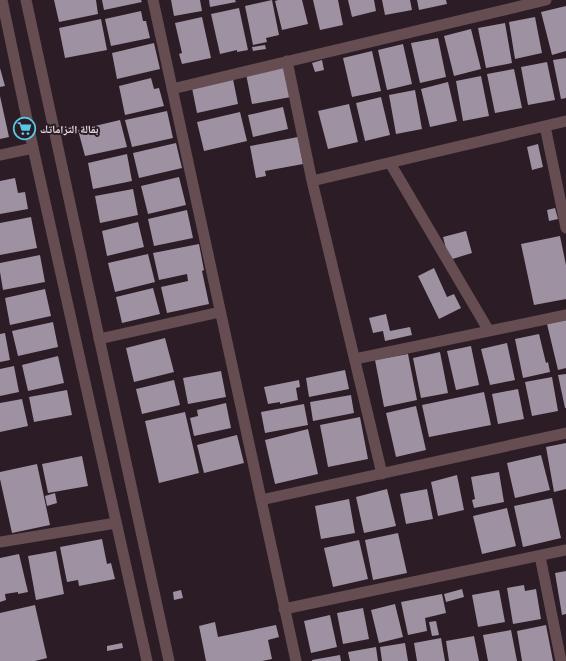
<svg xmlns="http://www.w3.org/2000/svg" width="566" height="661" font-family="Helvetica,'Noto Naskh Arabic',sans-serif">
  <style>
    .building { fill: #9d91a2 }
    .lines { fill: none; stroke-linecap: round; stroke-linejoin: round }
    .minor { stroke: #664d51; stroke-width: 11 }
    .tertiary { stroke: #664d51; stroke-width: 11 }
    .labels { text-anchor: middle; stroke-width: 4; stroke-linejoin: round; paint-order: stroke }
    .poi-label { font-size: 11px; font-weight: bold; fill: #e6dce1; stroke: #2b1c25; text-anchor: start }
  </style>
  <rect width="100%" height="100%" fill="#2b1c25"/>
  <!-- building -->
  <path class="building" d="M54,0H96L98,14L59,22Z
    M102,0H141L142,2L104,10Z
    M171,0H200L202,11L174,16Z
    M209,0H235L236,2L210,7Z
    M272,0L279,35L266,38L267,42L253,45L245,6Z
    M278,0H302L308,24L282,30L275,1Z
    M313,0H338L343,25L320,30Z
    M348,0H374L376,11L352,17Z
    M382,0H410L412,10L385,15Z
    M417,0H446L447,4L419,10Z
    M566,6V51L552,55L541,12Z
    M239,8L248,50L237,52V50L220,54L211,14Z
    M141,11L143,21H146L150,38L111,46L105,19Z
    M202,17L211,58L182,64L179,54L182,53L175,23Z
    M535,17L542,53L515,59L509,22Z
    M101,19L107,50L65,58L59,28Z
    M505,23L512,63L486,68L478,28Z
    M471,29L481,69L454,76L444,36Z
    M438,38L446,77L420,83L411,43Z
    M154,43L160,69L117,79L112,53Z
    M403,44L412,84L387,90L378,50Z
    M265,45L266,49L253,51L252,47Z
    M372,51L381,91L352,97L343,58Z
    M566,58V98L561,99L553,60Z
    M322,60L324,70L315,72L312,63Z
    M547,62L555,100L528,105L521,67Z
    M286,67L291,97L252,104L246,74Z
    M0,68L5,86L0,87Z
    M514,69L522,108L495,113L487,74Z
    M481,76L489,116L463,121L456,81Z
    M151,78L154,89L159,88L164,106L125,115L119,86Z
    M233,79L238,104L197,113L192,88Z
    M448,82L457,121L430,127L421,89Z
    M415,90L422,129L396,134L389,95Z
    M0,96L9,137L0,139Z
    M381,97L390,135L365,141L356,103Z
    M349,104L358,142L328,149L318,111Z
    M283,107L288,129L253,137L248,115Z
    M167,111L173,138L132,147L125,120Z
    M240,112L247,141L204,151L197,122Z
    M120,120L127,147L85,156L78,130Z
    M298,137L303,164L265,171L266,176L256,178L250,146Z
    M176,143L182,168L139,178L133,153Z
    M538,144L543,167L532,170L527,147Z
    M127,154L132,181L93,189L88,163Z
    M179,177L186,205L148,214L141,186Z
    M15,178L18,193L25,192L28,209L0,214V181Z
    M133,189L138,215L100,223L95,196Z
    M555,208L558,219L549,221L547,210Z
    M187,210L193,238L154,246L148,219Z
    M31,217L37,248L0,255V223Z
    M138,222L144,247L107,256L102,231Z
    M466,231L472,253L449,260L443,237Z
    M560,236L566,265V299L534,305L521,244Z
    M199,244L204,270L202,271L209,304L167,313L161,287L188,281L187,274L159,280L153,253Z
    M148,254L155,282L115,292L108,263Z
    M40,255L45,282L3,290L0,272V263Z
    M434,268L447,297L454,294L461,308L439,319L418,276Z
    M153,288L160,314L122,323L116,297Z
    M45,289L51,316L10,325L5,298Z
    M386,314L390,331L410,327L412,335L385,341L383,331L373,333L369,318Z
    M566,320V368L558,370L547,324Z
    M53,322L58,347L18,356L12,331Z
    M5,333L10,360L0,362V334Z
    M539,334L546,363L548,362L550,372L523,378L515,339Z
    M165,338L174,372L134,382L126,348Z
    M507,343L515,380L490,385L481,349Z
    M471,346L479,385L456,390L447,351Z
    M440,352L448,393L421,398L413,358Z
    M408,354L417,400L384,407L375,360Z
    M58,356L64,383L28,391L22,365Z
    M14,366L19,392L0,396V369Z
    M345,370L349,389L309,397L306,378Z
    M221,371L226,397L188,404L183,378Z
    M566,374V408H565L558,375Z
    M552,377L558,411L532,416L525,382Z
    M174,380L180,405L142,414L136,389Z
    M299,380L300,387L296,388L298,400L280,404V402L268,404L264,387Z
    M518,389L524,419L498,424L492,394Z
    M67,390L72,415L34,422L29,397Z
    M484,392L491,425L429,437L422,405Z
    M351,395L354,413L313,421L310,402Z
    M22,399L28,426L0,432V403Z
    M226,403L231,428L194,436L190,418L198,416L197,410Z
    M304,404L308,425L265,433L261,412Z
    M416,406L426,450L396,457L386,413Z
    M185,412L199,473L159,483L145,421Z
    M360,417L368,459L328,467L320,425Z
    M308,429L318,474L275,484L265,440Z
    M237,435L244,463L204,473L197,445Z
    M566,443V489L554,492L546,447Z
    M541,455L550,490L515,498L507,463Z
    M82,456L88,486L48,493L42,464Z
    M37,464L50,525L12,533L0,479V472Z
    M499,472L504,502L474,508L472,500L475,499L471,477Z
    M457,475L464,510L438,516L431,482Z
    M387,489L396,526L364,533L356,497Z
    M427,489L433,519L406,524L400,494Z
    M55,493L57,503L47,506L45,496Z
    M552,498L561,538L523,547L514,506Z
    M349,499L355,533L321,539L315,506Z
    M507,508L516,546L482,554L473,516Z
    M398,533L407,573L373,580L365,540Z
    M102,539L107,564L111,563L115,579L79,586L78,580L67,582L60,547Z
    M359,540L368,579L333,587L324,548Z
    M56,551L64,594L36,600L28,556Z
    M19,554L28,592L18,594V592L5,594L6,600L0,602V558Z
    M566,571V614L562,615L555,573Z
    M524,585L525,591L536,589L541,619L513,624L507,588Z
    M462,589L464,597L446,602L444,594Z
    M181,590L183,598L174,600L173,592Z
    M499,590L505,622L478,627L472,595Z
    M442,594L446,613L425,618L427,631L408,635L401,602Z
    M395,604L403,637L379,643L371,610Z
    M35,605L47,658L35,661H0V613Z
    M363,608L369,639L343,644L337,613Z
    M330,615L337,647L311,653L304,621Z
    M436,621L439,635L432,636L429,622Z
    M215,622L218,637L276,625L279,637L268,640L272,659L262,661H206L199,626Z
    M546,625L553,661H522L517,631Z
    M511,630L517,661H488L483,635Z
    M474,636L479,661H449L446,641Z
    M441,638L445,661H417L414,643Z
    M122,643L123,648L107,651V646Z
    M405,643L408,661H382L380,647Z
    M376,647L378,661H350L348,652Z
    M340,655L341,661H312V660Z"/>
  <g class="lines">
    <!-- minor -->
    <path class="minor" d="M153,0L296,661
      M287,61L312,181L382,474
      M172,89L546,0
      M545,126L566,228
      M0,155L33,148
      M390,163L489,331
      M312,181L566,121
      M99,339L220,312
      M355,359L566,315
      M261,500L566,433
      M0,542L116,523
      M540,556L561,661
      M284,609L566,550"/>
    <!-- tertiary -->
    <path class="tertiary" d="M2,0L33,148L147,661
      M26,0L169,661"/>
  </g>
  <!-- icons -->
  <defs>
    <symbol id="supermarket-ring" viewBox="-11 -11 22 22"><circle r="9.5" fill="#2b1c25" stroke="#58c9e3" stroke-width="1.5"/><path d="M-6-5.5h2.5l.6 2H6L4.5 2H-2.5L-4.4-4H-6ZM-1.5 3.2a1.3 1.3 0 1 0 .1 0ZM3 3.2a1.3 1.3 0 1 0 .1 0Z" fill="#58c9e3"/></symbol>
  </defs>
  <g fill-rule="evenodd">
    <use href="#supermarket-ring" x="12" y="116" width="25" height="25"/>
  </g>
  <g class="labels">
    <!-- poi labels -->
    <g class="poi-label">
      <text x="40" y="133">بقالة التزاماتك</text>
    </g>
  </g>
</svg>
